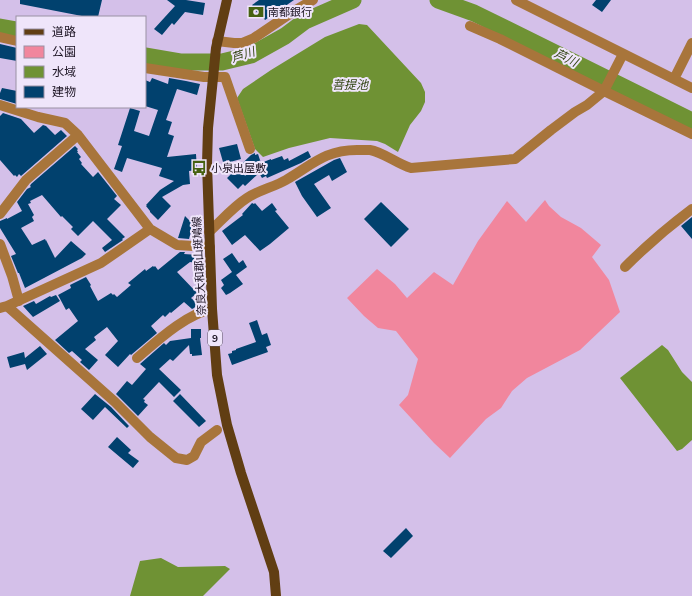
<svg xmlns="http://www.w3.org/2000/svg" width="692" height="596" font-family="Mulish,'Noto Sans JP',sans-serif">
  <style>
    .green { fill: #f1869d }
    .water { fill: #6f9234 }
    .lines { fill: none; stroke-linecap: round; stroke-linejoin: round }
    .river { stroke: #6f9234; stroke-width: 17 }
    .building { fill: #01416e }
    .minor { stroke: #a8753b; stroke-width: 10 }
    .major { stroke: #613e13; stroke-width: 10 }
    .labels { text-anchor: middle; stroke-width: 4; stroke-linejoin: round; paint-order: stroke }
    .shield { fill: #efe5fa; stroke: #5b5263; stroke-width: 1 }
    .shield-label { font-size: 10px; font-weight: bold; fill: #1b1322 }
    .poi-label { font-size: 11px; fill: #1b1322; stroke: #efe5fa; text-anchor: start }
    .street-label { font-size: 11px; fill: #1b1322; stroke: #efe5fa }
    .water-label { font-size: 12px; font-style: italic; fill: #314312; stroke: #efe5fa }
  </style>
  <rect width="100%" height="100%" fill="#d4c0e9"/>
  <!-- green -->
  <path class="green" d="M545,200L549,206L561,217L581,228L601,245L592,257L609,280L620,312L580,350L527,378L512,391L501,408L486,419L450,458L434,443L399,405L408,395L418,359L396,331L378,328L364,316L347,298L377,269L395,284L407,298L434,272L453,285L478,241L507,201L526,222Z"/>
  <!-- water -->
  <path class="water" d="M359,24L367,25L421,83L425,92V102L421,111L410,125L398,152L385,144L377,141L330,138L289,148L263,157L255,149L237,98L243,89L271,70L325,37Z
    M662,345L668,350L682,372L692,382V440L682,449L677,451L620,378Z
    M161,558L178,567L225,566L230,569L203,596H130L140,561Z"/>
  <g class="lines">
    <!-- river -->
    <path class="river" d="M438,0L474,13L638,94L692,121
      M0,27L17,30
      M145,56L180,62H222L251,55L285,36L305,21L353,0"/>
  </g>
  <!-- building -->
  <path class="building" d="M20,0H102L98,17H87L20,4Z
    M167,0H186L205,3L203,15L185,12L174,25L172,23L162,35L154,29L175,6Z
    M259,0H294L265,20L260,13L258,14L252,5Z
    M596,0H611L602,12L592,5Z
    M0,44L17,48V61L0,58Z
    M152,78L168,84L169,78L186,81L200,84L197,95L177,89L166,120L172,122L168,134L174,136L167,157L196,154L197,170L189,171L190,184L183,185L162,197L171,206L158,220L150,212V211L146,206L147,205H146L160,190L174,181L159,176L162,168L127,158L122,172L114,169L122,146L118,145L130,108L140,111L134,131L149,136L158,110L145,106V80L150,82Z
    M2,88L17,91V104L0,99V93Z
    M3,113L21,119L34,133L43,125L46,126L55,135L61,130L67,136L21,176L19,174L17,177L15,175L14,176L0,160V116Z
    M237,144L241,159L230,162L229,160L223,162L219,148Z
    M75,146L78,149L77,150L78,152H77L81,157L79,159L82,163L81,164L93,177L98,172L117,196L114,199L121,205L107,219L125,237L122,239L123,240L105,252L102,248L112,240L93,221L78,236L71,229L73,227L62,216L61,217L42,195L30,201L31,203L28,204L34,215L32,217L34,221L21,228L32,245L45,239L46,241V240L55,258L71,241L86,254L82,258L25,288L19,273H18L11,256L16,254L0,228V221L7,218V219L22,211L17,202L27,189L31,187L30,186L31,184Z
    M308,151L311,157L301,163L267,178L266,176L262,178L259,173L245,186L243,184L238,189L227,178L251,155L255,153V155L258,154L261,163L271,159V160L282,156L284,160L288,158L289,161Z
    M340,158L347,172L332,181L329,175L314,184L331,208L317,217L302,196L295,182L334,160Z
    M381,202L409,229L391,247L364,219Z
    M252,203L254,204L255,203L262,211L272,203L277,210L275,211L289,228L270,244L260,251L245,235L232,245L222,231L243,215L242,214Z
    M185,216L192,223L191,228H192L189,239L178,238Z
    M692,217V239L681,226Z
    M180,252H185L184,254L198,255V263L190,262L177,272L197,293L191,298L198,304L194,308L192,309L184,302L171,313L170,312L165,317L163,315L151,326L157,333L131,355L130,354L118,367L105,355L118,341L107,327L94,337L96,340L85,349L98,360L89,370L80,362L82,360L72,351L69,353L55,340L78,321L69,308L66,310L58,295L71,288L70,285L86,277L91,285L90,286L98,301L111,293L113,295L114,294L117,297L131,285L128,283L145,269L146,271L153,266L154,267L155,266L158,270Z
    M232,253L239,263L243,260L247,267L236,275L243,284L230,293L226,295L221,288L224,285L221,280L232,272L223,259Z
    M56,295L60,301L33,317L23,306L34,301L36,304L50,296L51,297Z
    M257,320L262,335L267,333L271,345L266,347L268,352L232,365L228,354L232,353V351L236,350V349L256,342L249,323Z
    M191,329H201V338H200L202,355L192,356V354H190L189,345L173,361L170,359L159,369L181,390L174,397L159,382L143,399L145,400L144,402L148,405L138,416L116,394L127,381L132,385L146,369L140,364L164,343L166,345L170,341L191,338Z
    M40,346L47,354L27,370L25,364L10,368L7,357L24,352L25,358Z
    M95,394L111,407L129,426L127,428L105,407L93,420L81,409Z
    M180,394L206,421L199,427L173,401Z
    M117,437L131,450L128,453L139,461L133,468L108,447Z
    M406,528L413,536L391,558L383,551Z"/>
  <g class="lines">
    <!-- minor -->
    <path class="minor" d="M516,0L692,88
      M470,26L500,39L604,91L692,134
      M0,37L17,41
      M217,41L234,43H242L254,38L294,11L313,0
      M145,68L204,77H225L250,149
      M674,79L692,43
      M0,105L38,117L65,123L78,135L150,229L177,245L210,247
      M0,214L26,180L78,135
      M209,232C221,221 233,207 247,198C259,190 274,187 286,180C312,165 325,150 357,150C361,150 366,150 370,150C383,152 397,164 411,168L515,159L551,130L575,112L587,105L604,91L623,54
      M0,244L12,276L19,301
      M625,267C646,246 668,227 692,209
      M7,306L115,402L150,437L176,458L187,460L194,456L201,442L217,430
      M0,308L7,306L101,263L150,229
      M137,358C157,341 186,314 212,309"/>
    <!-- major -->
    <path class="major" d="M227,0L216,48L208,128L207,164L212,309L217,375L227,425L241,473L274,572L276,596"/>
  </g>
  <!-- icons -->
  <defs>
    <symbol id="bank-bare" viewBox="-9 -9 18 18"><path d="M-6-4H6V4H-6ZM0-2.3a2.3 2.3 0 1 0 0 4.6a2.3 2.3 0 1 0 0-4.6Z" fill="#466111" stroke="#efe5fa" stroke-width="2.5" paint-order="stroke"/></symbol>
    <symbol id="bus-bare" viewBox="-9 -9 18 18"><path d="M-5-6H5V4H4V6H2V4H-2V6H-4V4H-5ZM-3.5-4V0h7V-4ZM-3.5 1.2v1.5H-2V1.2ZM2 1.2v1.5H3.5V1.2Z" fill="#466111" stroke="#efe5fa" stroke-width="2.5" paint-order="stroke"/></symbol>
  </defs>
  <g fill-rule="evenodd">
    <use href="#bank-bare" x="245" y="1" width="22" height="22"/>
    <use href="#bus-bare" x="188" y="157" width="22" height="22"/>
  </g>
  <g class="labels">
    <!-- shield labels -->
    <rect class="shield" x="208" y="330" width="14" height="16" rx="3"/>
    <g class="shield-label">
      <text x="215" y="342">9</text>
    </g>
    <!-- poi labels -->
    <g class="poi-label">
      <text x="268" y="16">南都銀行</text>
      <text x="211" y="172">小泉出屋敷</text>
    </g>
    <!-- street labels -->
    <g class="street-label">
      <text transform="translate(199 266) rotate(-93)" y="4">奈良大和郡山斑鳩線</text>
    </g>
    <!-- water labels -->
    <g class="water-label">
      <text transform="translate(243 55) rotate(-18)" y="4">芦川</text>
      <text transform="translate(566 58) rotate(26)" y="4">芦川</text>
      <text x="350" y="89">菩提池</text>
    </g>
  </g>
  <!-- legend -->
  <rect x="16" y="16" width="130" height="92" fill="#efe5fa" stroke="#9a91a4"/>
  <rect x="24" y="29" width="20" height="6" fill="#613e13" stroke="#9a91a4"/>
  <text x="52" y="36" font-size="12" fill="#1b1322">道路</text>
  <rect x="24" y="46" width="20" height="12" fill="#f1869d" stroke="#9a91a4"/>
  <text x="52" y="56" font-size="12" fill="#1b1322">公園</text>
  <rect x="24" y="66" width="20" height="12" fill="#6f9234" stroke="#9a91a4"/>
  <text x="52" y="76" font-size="12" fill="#1b1322">水域</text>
  <rect x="24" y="86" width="20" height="12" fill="#01416e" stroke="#9a91a4"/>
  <text x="52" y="96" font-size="12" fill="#1b1322">建物</text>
</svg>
